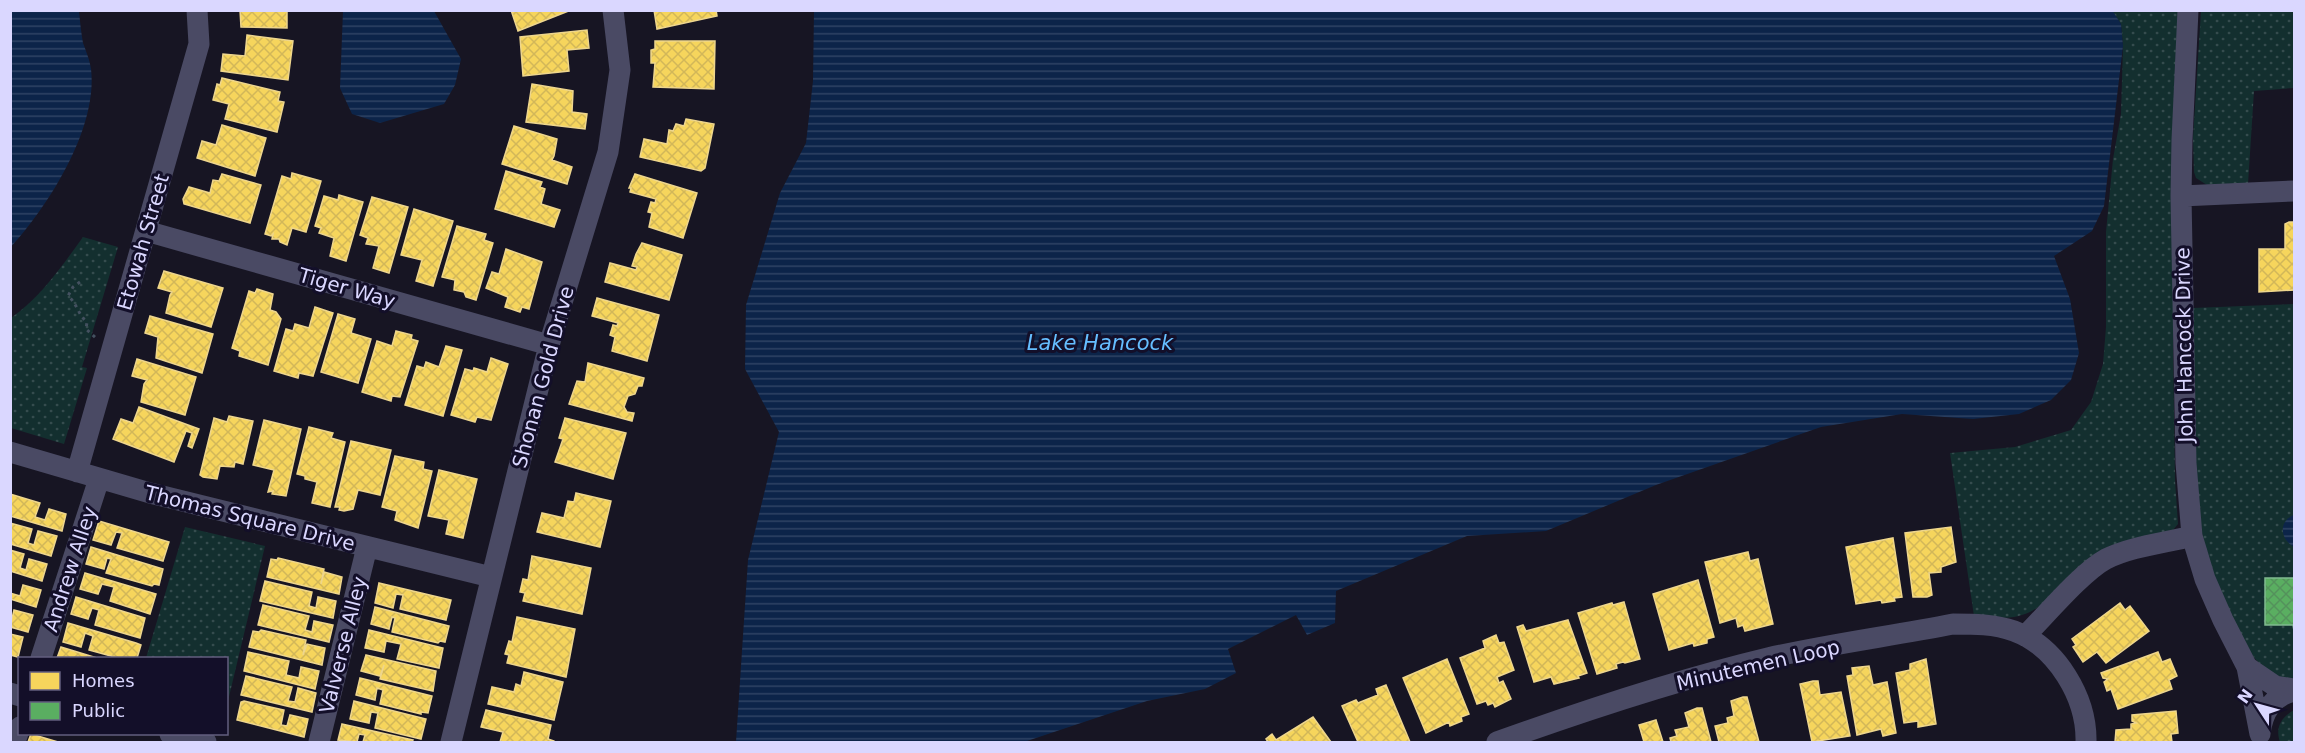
<svg xmlns="http://www.w3.org/2000/svg" width="2305" height="753" font-family="'DejaVu Sans',sans-serif">
  <style>
    .grass { fill: url(#grass-dots) }
    .water { fill: url(#water-rules) }
    .homes { fill: url(#homes-cross-hatch); stroke: #eed68d; stroke-width: 1.5 }
    .public { fill: url(#public-cross-hatch); stroke: #80ba90; stroke-width: 1.5 }
    .lines { fill: none; stroke-linecap: round; stroke-linejoin: round }
    .path { stroke: #445160; stroke-width: 3; stroke-dasharray: 3 4.5; stroke-linecap: butt }
    .minor { stroke: #4a4a64; stroke-width: 21 }
    .labels { text-anchor: middle; stroke-width: 6; stroke-linejoin: round; paint-order: stroke }
    .street-label { font-size: 20px; fill: #dad7ff; stroke: #130f29 }
    .water-label { font-size: 21px; font-style: italic; fill: #65beff; stroke: #130f29 }
  </style>
  <defs>
    <pattern id="grass-dots" width="8" height="8" patternUnits="userSpaceOnUse" patternTransform="scale(1.5)"><rect width="8" height="8" fill="#132f2f"/><path d="M2 2h.1M6 6h.1" fill="none" stroke="#354c4e" stroke-width="1.8" stroke-linecap="round"/></pattern>
    <pattern id="water-rules" width="6" height="5" patternUnits="userSpaceOnUse" patternTransform="scale(1.5)"><rect width="6" height="5" fill="#0c2449"/><path d="M0 2.5h6" fill="none" stroke="#2f4364"/></pattern>
    <pattern id="homes-cross-hatch" width="8" height="8" patternUnits="userSpaceOnUse" patternTransform="scale(1.5)"><rect width="8" height="8" fill="#f6d55c"/><path d="M0 0l8 8M0 8l8-8" fill="none" stroke="#d2b759"/></pattern>
    <pattern id="public-cross-hatch" width="8" height="8" patternUnits="userSpaceOnUse" patternTransform="scale(1.5)"><rect width="8" height="8" fill="#5aae61"/><path d="M0 0l8 8M0 8l8-8" fill="none" stroke="#54925c"/></pattern>
  </defs>
  <rect width="100%" height="100%" fill="#171523"/>
  <!-- grass -->
  <path class="grass" d="M2112,11H2179L2173,349L2175,480L2178,524L2173,530L2047,601C2021,621 2006,619 1974,616L1950,453L2015,447L2071,430L2091,402L2103,364L2106,327V232L2113,159L2121,114L2123,46L2121,24Z
    M2201,11H2294V88L2254,91L2248,184L2207,185L2196,178L2194,172L2193,138Z
    M83,237L118,247L82,367L87,368L64,444L11,428V318C40,298 62,266 83,237Z
    M2294,304V682L2275,677L2256,660L2241,640L2211,572L2197,512L2193,308Z
    M185,527L265,546L227,705L226,658H146Z
    M2294,710V742H2280C2275,728 2281,717 2294,710Z"/>
  <!-- water -->
  <path class="water" d="M11,10L79,11C80,21 81,32 83,43C86,51 90,61 91,69C98,128 49,205 11,247Z
    M2112,10L2121,24L2123,46L2104,206L2092,231L2054,256L2070,299L2079,353L2071,380L2051,400L2019,414L1973,419L1902,414L1821,427L1656,485L1546,531L1467,536L1336,591L1335,623L1307,635L1296,615L1228,649L1236,673L1205,689L1147,701L1024,742H736L748,560L779,432L745,369L746,305L780,193L806,143L813,81L814,11Z
    M343,11H434L461,59L455,85L444,104L380,123L352,114L340,88Z
    M2294,515V547C2280,539 2278,521 2294,515Z"/>
  <!-- homes -->
  <path class="homes" d="M240,10H287V28L241,27Z
    M511,10H571L518,31Z
    M654,10H716L717,16L657,29Z
    M587,30L589,48L567,50L569,71L523,76L520,37Z
    M247,35L293,41L288,80L221,71L223,54L245,56Z
    M655,41H715L714,89L653,87L655,63H651V50L655,49Z
    M222,78L280,92L278,101L284,102L277,132L225,119L229,104L213,100L217,84L220,85Z
    M532,84L573,91L572,112L587,114L585,129L526,122Z
    M686,119L714,124L705,168L701,171L640,157L644,139L667,144L669,130L673,131L676,124L684,126Z
    M222,125L266,138L255,176L197,158L202,141L216,145Z
    M514,126L557,139L554,156L552,160L572,167L567,184L502,164Z
    M506,171L542,182L540,187L545,189L541,204L560,210L554,227L495,209Z
    M292,173L321,181L306,232L292,228L287,245L280,242L279,239H272L273,234L271,236L265,234L282,176L291,179Z
    M222,174L261,185L250,223L184,204L183,199L189,187L210,193L213,180L219,181Z
    M635,174L697,193L683,238L649,227L652,213L648,212L651,202L655,203L656,199L630,192L631,188H629Z
    M339,195L363,202L346,261L330,256L334,238L319,233L321,228L315,226L324,196L338,200Z
    M372,197L408,207L389,273L373,268L379,246L366,244L368,238L360,235Z
    M414,209L453,221L433,286L416,281L422,260L401,255Z
    M2289,222H2294V290L2259,292V249H2285V224Z
    M457,226L486,234L484,240L493,243L476,300L466,297L464,292L454,290L455,280L442,277Z
    M642,243L682,255L669,300L605,282L610,263L636,270L637,267L632,266L636,254Z
    M506,249L542,262L529,309L522,307L520,312L505,307L508,297L486,288L492,272L499,274Z
    M164,271L223,288L211,327L166,313L170,295L172,292L158,288Z
    M257,289L273,294L270,310L276,312L281,319L268,365L239,356L240,351L232,348L249,291L255,293Z
    M597,298L659,315L647,361L612,351L615,337L610,335L613,325L617,326L618,323L592,316Z
    M315,307L333,313L313,376L299,373L298,378L274,371L286,329L293,331L295,324L309,328Z
    M338,314L355,319L351,333L371,339L358,383L321,372Z
    M150,316L213,334L202,373L156,358L158,337L145,333Z
    M396,331L412,335L411,339L418,341L400,397L392,396L391,401L362,392L377,341L392,346Z
    M446,346L462,350L443,416L405,405L417,366L424,368L426,362L439,367Z
    M491,358L508,364L491,420L477,417L475,422L451,415L465,369L473,371L474,368L487,372Z
    M137,359L196,377L185,415L141,402L144,384L147,380L132,376Z
    M588,363L644,378L642,386H638L635,394L628,396L624,407L627,412L634,413L632,421L569,404L577,381L585,382Z
    M139,407L199,429L192,448L188,446L192,433L186,431L174,462L113,439L121,419L133,423Z
    M229,416L253,421L243,464L235,462L234,467L220,466L217,479L203,477L200,475L214,418L227,422Z
    M565,418L626,433L613,479L555,462L563,439L559,438Z
    M264,420L301,429L286,496L272,494L273,491L268,492L274,470L253,465Z
    M309,427L333,433L331,438L345,442L330,507L312,503L317,482L305,479V476L297,474Z
    M351,441L391,450L380,495L358,490L353,509L344,511L339,510L340,507H335Z
    M395,456L424,462L423,469L432,471L418,528L395,520L397,511L382,507Z
    M439,470L477,479L463,538L446,534L449,520L428,516Z
    M576,493L611,501L600,547L537,532L542,513L564,518L568,501L574,502Z
    M10,494L40,503L35,517L45,520L49,509L66,514L62,531L10,516Z
    M99,521L169,542L163,561L117,548L122,533L116,532L111,545L93,540Z
    M10,523L32,529L28,543L34,545L38,531L57,536L51,556L10,544Z
    M1951,527L1956,562L1941,567V572L1929,573L1932,595L1927,597H1913L1905,533Z
    M1893,538L1902,597L1894,598L1895,601L1882,603L1881,600L1856,604L1846,547Z
    M91,547L163,569L159,585L154,584L152,586L106,573L111,559L107,558L104,569L86,564Z
    M10,550L24,554L20,568L26,570L29,559L47,564L42,581L10,571Z
    M1748,552L1750,561L1758,559L1773,624L1745,631L1743,625L1738,627L1736,618L1720,623L1705,562Z
    M532,556L591,568L582,614L523,601L525,593L520,592L523,579L528,580Z
    M278,558L324,569L321,584L324,572L342,577L339,594L267,577L271,559L277,560Z
    M85,573L156,594L150,614L110,601L114,587L102,584L98,594L80,589Z
    M1698,580L1714,637L1707,639V643L1694,646L1693,643L1669,650L1653,594Z
    M265,581L312,592L309,606L316,608L318,597L336,601L333,618L260,601Z
    M379,583L451,600L446,620L400,609L403,595L396,594L393,608L375,603Z
    M23,585L41,590L36,607L10,599V593L20,596Z
    M76,597L145,618L140,638L95,625L99,610L92,608L88,619L71,614Z
    M1624,602L1640,659L1625,663L1623,662L1616,664L1617,668L1597,674L1578,613L1612,603L1613,605Z
    M2120,603L2125,610L2130,606L2149,631L2106,663L2097,652L2083,662L2073,647L2076,645L2072,639Z
    M263,605L309,616L305,630L312,632L314,621L333,625L329,642L258,625Z
    M375,607L449,626L445,642L440,641L438,643L392,632L395,618L392,617L389,629L371,624Z
    M14,610L33,615L28,632L10,627Z
    M517,617L575,629L566,677L507,663L509,655L505,654L509,641L512,642Z
    M1568,620L1587,673L1578,676L1579,678L1554,684L1551,677L1534,682L1517,627L1523,625L1526,631Z
    M68,623L136,643L141,645L137,658H118L89,650L93,636L85,633L81,647L63,642Z
    M261,630L306,640L303,655L307,644L325,648L322,665L249,647L253,631L259,632Z
    M369,630L443,648L439,668L397,659L401,644L386,641L384,652L365,648Z
    M10,634L23,637L18,657L10,655Z
    M1496,635L1499,643L1504,642L1514,670L1497,677L1499,683L1503,681L1511,699L1495,707L1493,703L1488,705L1486,701L1477,704L1460,658L1485,648L1483,641Z
    M61,647L97,658H57Z
    M248,652L289,661L286,675L299,678L301,667L319,671L315,689L244,671Z
    M2158,652L2162,662L2170,659L2177,676L2169,680L2172,689L2118,709L2111,689L2107,691L2104,682L2108,679L2103,678L2101,673Z
    M366,655L436,671L433,691L380,679L384,665L380,676L361,671Z
    M1447,659L1469,714L1461,717L1462,721L1450,726L1449,722L1426,733L1403,678Z
    M1926,659L1936,724L1918,727V721L1904,723L1896,673L1910,670V664Z
    M1869,666L1873,685L1887,682L1896,733L1883,736L1881,729L1857,735L1847,676L1853,675L1852,668Z
    M524,672L563,682L554,720L488,704L492,687L514,692L516,684L521,686Z
    M246,676L292,687L288,701L295,702L298,688L316,693L312,712L241,695Z
    M360,678L432,696L428,713L421,712V714L380,704L383,690L377,688L375,700L356,695Z
    M1813,681H1818L1820,695L1841,692L1850,736L1812,742L1800,684Z
    M1386,685L1410,742H1358L1342,706L1356,700L1358,703L1378,695L1376,689Z
    M1743,697H1747L1759,742H1719L1715,726L1728,723L1727,718L1734,716L1731,701Z
    M244,701L284,710L281,725L287,726L290,715L308,719L304,737L237,720L241,702Z
    M354,701L426,719L421,739L375,728L378,713L371,712L369,723L350,719Z
    M1697,708H1702L1711,742H1671L1670,738L1677,736L1675,730L1689,727L1685,713Z
    M486,710L551,725L548,739L554,741V742H500L503,732L481,727Z
    M2176,711L2178,733L2171,734L2172,742H2115L2116,730L2131,729V724L2136,723L2132,721V715Z
    M1313,717L1331,742H1268L1266,739L1272,734L1276,740Z
    M1656,720L1663,742H1644L1639,725Z
    M342,724L413,740L412,742H363L365,735L359,734L357,742L338,740Z
    M31,734L58,742H28Z"/>
  <!-- public -->
  <path class="public" d="M2265,578H2294V631L2293,625H2265Z"/>
  <g class="lines">
    <!-- path -->
    <path class="path" d="M80,282L73,287L68,296C77,303 78,315 87,322L86,329L97,339"/>
    <!-- minor -->
    <path class="minor" d="M2188,10L2182,140L2181,196L2186,463L2192,536L2205,579L2223,620L2247,667L2260,734
      M2181,196L2294,191
      M146,231L549,345
      M10,452L150,493L491,577
      M77,472L199,44L197,10
      M2025,636C2046,615 2082,572 2106,559C2132,546 2165,543 2192,536
      M41,658L99,479
      M2247,667L2275,686L2294,689
      M10,693L20,696
      M2260,733C2263,712 2272,696 2294,691
      M170,734L206,742
      M15,742L20,727
      M319,742L367,547
      M451,742L549,345L608,152L620,70L613,10
      M1497,742C1586,710 1676,680 1768,658C1829,644 1892,636 1953,624C1974,624 1994,624 2014,631C2057,647 2087,698 2086,742"/>
  </g>
  <g class="labels">
    <!-- street labels -->
    <g class="street-label">
      <text transform="translate(143 242) rotate(-74)" y="7">Etowah Street</text>
      <text transform="translate(347 288) rotate(16)" y="7">Tiger Way</text>
      <text transform="translate(2184 345) rotate(-91)" y="7">John Hancock Drive</text>
      <text transform="translate(543 377) rotate(-75)" y="7">Shonan Gold Drive</text>
      <text transform="translate(250 518) rotate(14)" y="7">Thomas Square Drive</text>
      <text transform="translate(70 569) rotate(-72)" y="7">Andrew Alley</text>
      <text transform="translate(343 645) rotate(-76)" y="7">Valverse Alley</text>
      <text transform="translate(1758 665) rotate(-13)" y="7">Minutemen Loop</text>
    </g>
    <!-- water labels -->
    <g class="water-label">
      <text x="1100" y="350">Lake Hancock</text>
    </g>
  </g>
  <!-- border -->
  <rect width="2305" height="753" fill="none" stroke="#dad7ff" stroke-width="24"/>
  <!-- legend -->
  <rect x="18" y="657" width="210" height="78" fill="#130f29" stroke="#635f7f" stroke-width="1.5"/>
  <rect x="30" y="672" width="30" height="18" fill="#f6d55c" stroke="#635f7f" stroke-width="1.5"/>
  <text x="72" y="687" font-size="18" fill="#dad7ff">Homes</text>
  <rect x="30" y="702" width="30" height="18" fill="#5aae61" stroke="#635f7f" stroke-width="1.5"/>
  <text x="72" y="717" font-size="18" fill="#dad7ff">Public</text>
  <!-- north arrow -->
  <g transform="translate(2257 705) rotate(306)" stroke="#130f29" stroke-width="4.5" paint-order="stroke">
  <path d="M0-4.5L10 22L0 15L-10 22Z" fill="#dad7ff"/>
  <text y="-9" font-size="16" font-weight="bold" text-anchor="middle" fill="#dad7ff">N</text>
  </g>
</svg>
